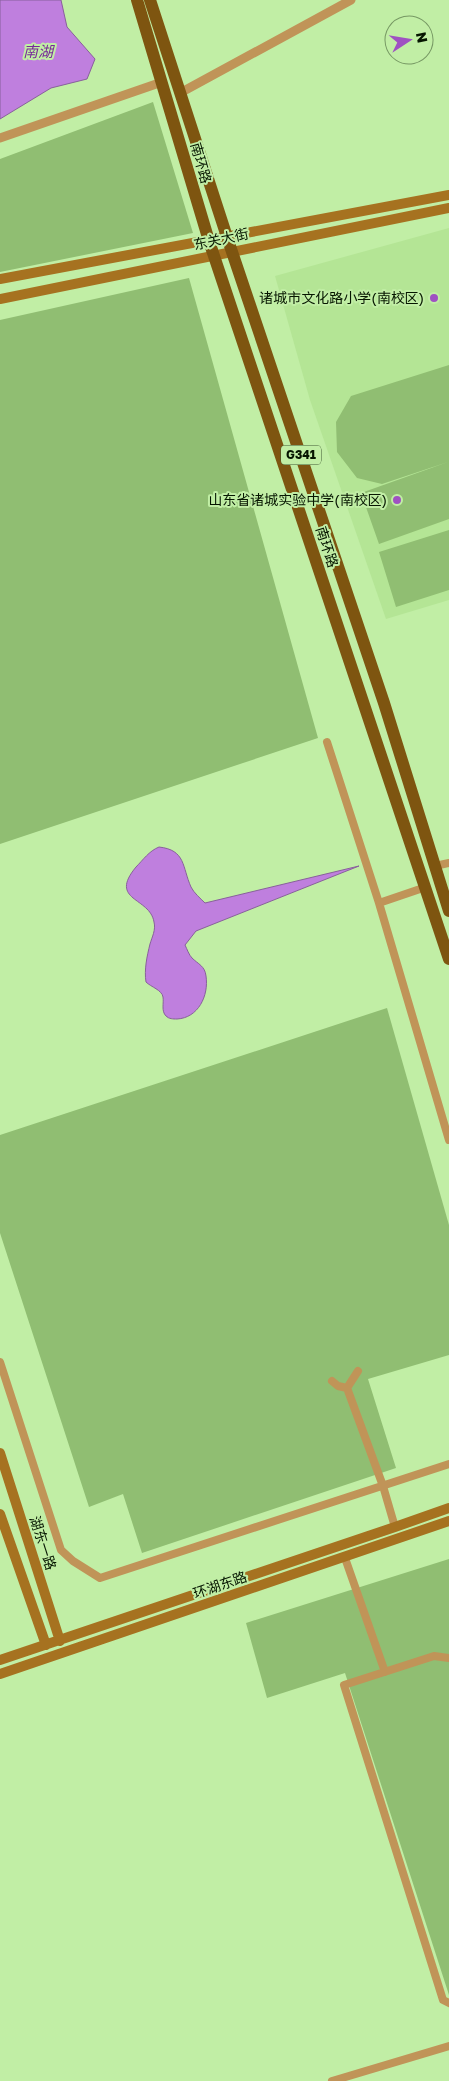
<svg xmlns="http://www.w3.org/2000/svg" width="449" height="2081" font-family="'Golos Text','Noto Sans SC',sans-serif">
  <style>
    .built { fill: #b4e595 }
    .green { fill: #90be72 }
    .water { fill: #bf7fde; stroke: #88609b }
    .lines { fill: none; stroke-linecap: round; stroke-linejoin: round }
    .minor { stroke: #c09458; stroke-width: 8 }
    .tertiary { stroke: #c09458; stroke-width: 9 }
    .secondary { stroke: #a67220; stroke-width: 10 }
    .trunk { stroke: #7e5510; stroke-width: 12 }
    .poi-dot { fill: #9f51c2; stroke: #c1eea5; stroke-width: 2 }
    .labels { text-anchor: middle; stroke-width: 4; stroke-linejoin: round; paint-order: stroke }
    .shield { fill: #c1eea5; stroke: #3e5732; stroke-width: 1 }
    .shield-label { font-size: 12px; font-weight: bold; fill: #061600 }
    .street-label { font-size: 14px; fill: #061600; stroke: #c1eea5 }
    .poi-label { font-size: 14px; fill: #061600; stroke: #c1eea5; text-anchor: end }
    .water-label { font-size: 15px; font-style: italic; fill: #782999; stroke: #c1eea5 }
  </style>
  <rect width="100%" height="100%" fill="#c1eea5"/>
  <!-- built -->
  <path class="built" d="M449,228V600L386,619L310,400L275,276Z"/>
  <!-- green -->
  <path class="green" d="M153,102L193,233L0,272V159Z
    M189,278L318,738L0,844V320Z
    M449,365V519L379,544L361,493L448,462L382,484L357,478L337,452L336,422L351,396Z
    M449,530V590L396,607L379,552Z
    M387,1008L449,1225V1355L368,1379L396,1468L142,1553L123,1494L89,1507L0,1233V1135Z
    M449,1559V1995L345,1673L267,1698L246,1623Z"/>
  <!-- water -->
  <path class="water" d="M0,0H61L67,27L95,59L87,79L51,88L0,119Z
    M159,847C186,850 182,867 191,887C194,893 200,898 205,903L359,866L196,931L185,945C187,949 189,955 192,958C198,964 205,966 206,976C209,996 198,1018 177,1019C173,1019 169,1019 166,1016C161,1011 164,1003 163,997C162,990 151,987 146,982C144,970 147,956 150,944C152,937 156,930 154,922C150,897 108,901 136,867C143,860 149,851 159,847Z"/>
  <g class="lines">
    <!-- minor -->
    <path class="minor" d="M327,742L379,903L449,1140
      M435,866L449,863
      M379,903L426,887
      M0,1362L61,1550L73,1561L100,1578L449,1464
      M358,1371L347,1388L383,1486L395,1527
      M332,1381L338,1386L347,1388
      M345,1558L385,1672
      M449,1658L434,1656L344,1685L443,2000L449,2003
      M332,2081L449,2046"/>
    <!-- tertiary -->
    <path class="tertiary" d="M180,93L351,0
      M0,138L162,82"/>
    <!-- secondary -->
    <path class="secondary" d="M0,279L449,195
      M0,299L449,208
      M0,1453L60,1641
      M0,1514L46,1645
      M0,1660L395,1527L449,1508
      M0,1674L449,1521"/>
    <!-- trunk -->
    <path class="trunk" d="M137,0L209,241L449,959
      M150,0L227,237L384,703L449,911"/>
  </g>
  <!-- markers -->
  <g class="poi-dot">
    <circle cx="434" cy="298" r="5"/>
    <circle cx="397" cy="500" r="5"/>
  </g>
  <g class="labels">
    <!-- shield labels -->
    <rect class="shield" x="281" y="445.5" width="40" height="19" rx="4"/>
    <g class="shield-label">
      <text x="301" y="459">G341</text>
    </g>
    <!-- street labels -->
    <g class="street-label">
      <text transform="translate(201 163) rotate(74)" y="5">南环路</text>
      <text transform="translate(221 239) rotate(-12)" y="5">东关大街</text>
      <text transform="translate(327 547) rotate(72)" y="5">南环路</text>
      <text transform="translate(43 1543) rotate(72)" y="5">湖东一路</text>
      <text transform="translate(220 1585) rotate(-19)" y="5">环湖东路</text>
    </g>
    <!-- poi labels -->
    <g class="poi-label">
      <text x="424" y="303">诸城市文化路小学(南校区)</text>
      <text x="387" y="505">山东省诸城实验中学(南校区)</text>
    </g>
    <!-- water labels -->
    <g class="water-label">
      <text x="38" y="57">南湖</text>
    </g>
  </g>
  <!-- north arrow -->
  <g transform="translate(409 40) rotate(78)"><circle r="24" fill="#c1eea5" stroke="#769863"/>
  <path d="M0-4L9 19L0 12L-9 19Z" fill="#9f51c2"/>
  <text y="-8" font-size="14" font-weight="bold" text-anchor="middle" fill="#061600">N</text>
  </g>
</svg>
